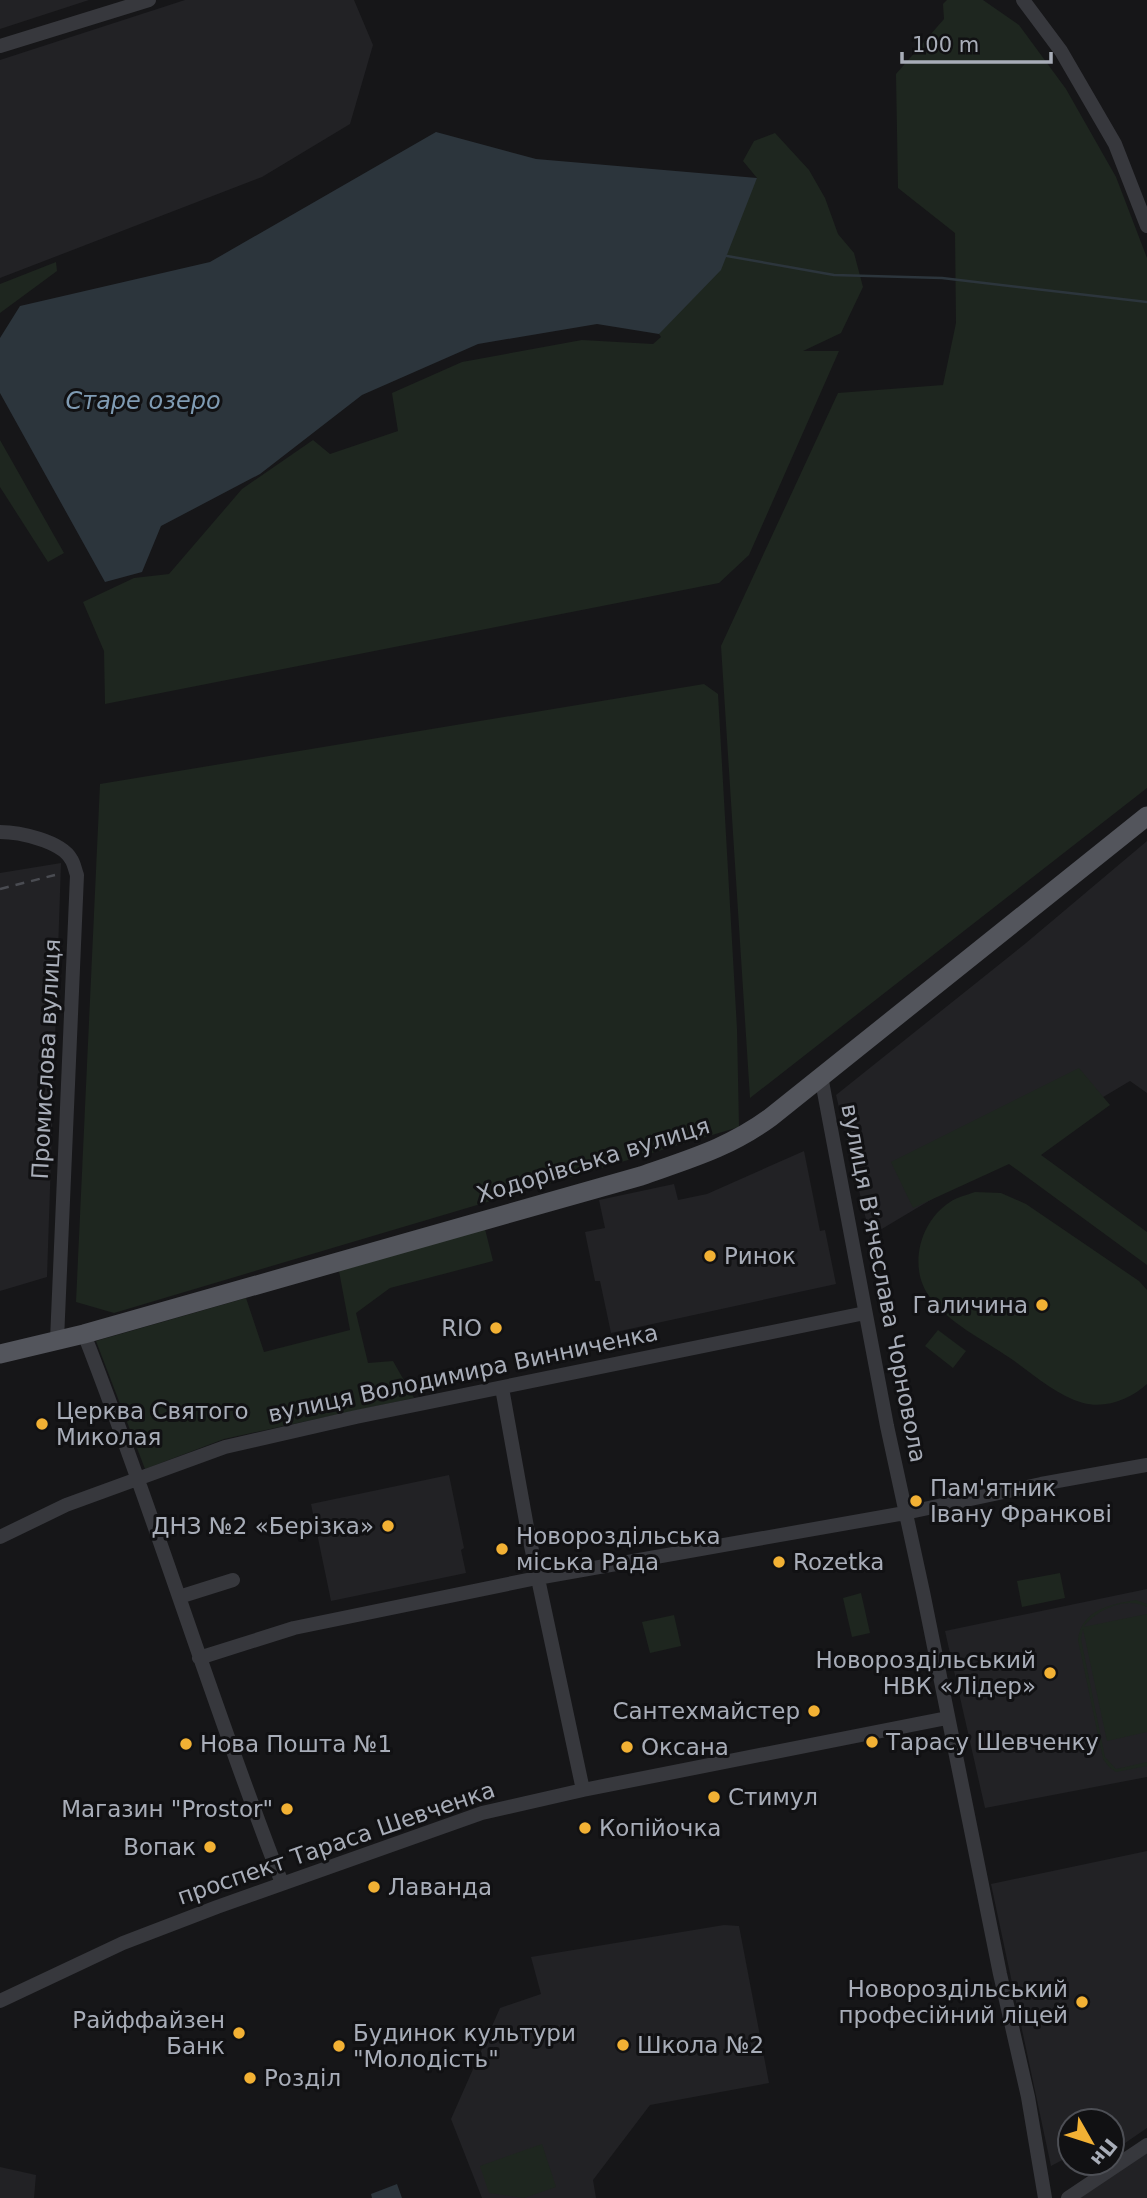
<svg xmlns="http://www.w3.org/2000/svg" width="1147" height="2198" font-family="'DejaVu Sans',sans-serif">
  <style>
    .built { fill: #222225 }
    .green { fill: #1e261f }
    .water { fill: #2c353c }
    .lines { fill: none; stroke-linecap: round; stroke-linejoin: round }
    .stream { stroke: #2c353c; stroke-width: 2.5 }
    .minor { stroke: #37383d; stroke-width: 14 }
    .major { stroke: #53555c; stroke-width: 19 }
    .rail { stroke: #4a4c52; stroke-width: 2.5; stroke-dasharray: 9 7; stroke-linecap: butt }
    .poi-dot { fill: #f2b134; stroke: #111113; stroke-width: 2.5 }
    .labels { text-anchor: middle; stroke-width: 6; stroke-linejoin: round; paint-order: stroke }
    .street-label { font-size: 23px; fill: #a8adb8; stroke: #111113 }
    .poi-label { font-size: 23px; fill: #a8adb8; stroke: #111113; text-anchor: start }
    .water-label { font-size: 24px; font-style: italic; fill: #7f9bb3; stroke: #111113 }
  </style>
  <rect width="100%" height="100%" fill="#161618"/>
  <!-- built -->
  <path class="built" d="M0,0H89L0,29Z
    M185,0H354L373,45L350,124L262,177L0,278V60Z
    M1147,841V1093L1130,1081L870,1236L836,1095L1026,943Z
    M61,863L47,1277L0,1291V873Z
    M804,1151L820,1231L825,1230L836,1284L611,1333L600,1281H595L585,1232L605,1228L599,1200L674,1184L678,1200L707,1194Z
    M449,1475L464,1548L461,1550L466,1573L331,1601L311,1504Z
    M1147,1589V1777L985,1808L945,1631Z
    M1147,1851V2128L1112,2152V2121H1070V2156L1051,2166L991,1884Z
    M724,1925L739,1926L769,2083L650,2105L593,2180L596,2198H482L451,2119L500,2008L541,1994L531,1957Z
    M1147,2149V2198H1071Z
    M0,2167L36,2175L34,2198H0Z"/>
  <!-- green -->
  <path class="green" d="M947,0H983L1019,25L1066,89L1116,177L1147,258V788L750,1098L721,646L838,393L943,385L956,323L955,233L898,188L896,74L944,19L943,4Z
    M775,133L809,170L825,198L838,234L854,253L863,287L841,333L803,351H839L749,555L719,583L105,704L104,651L83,602L134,578L169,574L242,489L313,440L330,454L398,431L392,393L462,362L582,340L653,344L661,337L659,334L757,178L743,161L754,141Z
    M56,262L57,271L0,313V284Z
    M0,440L64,553L48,562L0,487Z
    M704,684L718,694L737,1029L739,1127L114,1313L76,1302L100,784Z
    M1079,1068L1110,1105L1041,1155L1147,1232V1265L1009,1164L913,1208L891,1162Z
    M975,1192L1001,1193L1026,1204L1139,1281L1147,1290V1384C1131,1399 1106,1409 1083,1403C1057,1396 1033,1374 1010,1358C984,1340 948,1323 929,1296C908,1267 920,1221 950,1202C957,1197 967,1195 975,1192Z
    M485,1229L493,1261L390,1288L356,1313L368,1363L393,1361L414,1398L224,1439L145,1469L96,1341L246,1298L264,1352L350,1330L339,1271Z
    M938,1330L966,1351L953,1368L925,1346Z
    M1060,1573L1065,1598L1022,1607L1017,1581Z
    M861,1593L870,1633L852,1637L843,1598Z
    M1136,1600L1147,1604V1607C1125,1596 1097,1610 1083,1627L1147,1614V1732L1107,1741L1083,1629L1081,1639L1105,1757L1116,1769L1147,1762V1766L1116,1772L1109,1767L1103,1759L1078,1640C1081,1610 1111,1604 1136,1600Z
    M674,1615L681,1646L650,1653L642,1622Z
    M542,2144L556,2187L524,2198L489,2193L480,2166Z"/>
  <!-- water -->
  <path class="water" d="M436,132L536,159L757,178L721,270L659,334L597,324L478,344L362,395L260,474L161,526L142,572L105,582L0,393V338L20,306L210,262Z
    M397,2184L402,2198H372L371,2194Z"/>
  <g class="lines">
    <!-- stream -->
    <path class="stream" d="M727,256L834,275L942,278L1147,302"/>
    <!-- minor -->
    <path class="minor" d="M1023,0L1061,51L1115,144L1147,226
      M0,46L149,0
      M0,832C19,832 61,841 71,859C74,863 75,870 77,875L57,1340
      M821,1076L887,1426L923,1592L1000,1974L1028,2097L1045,2198
      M84,1334C155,1515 211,1702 282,1883
      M502,1388L527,1527L583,1790
      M0,1537L66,1505L225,1447L356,1417L865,1313
      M179,1597L233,1580
      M199,1658L294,1628L537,1578L905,1513L1041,1484L1147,1465
      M0,2001L123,1943L217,1907L482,1813L583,1790L947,1718
      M1068,2198L1147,2145"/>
    <!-- major -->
    <path class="major" d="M0,1354L84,1334L641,1176C689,1159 729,1148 771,1117L1147,816"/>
    <!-- rail -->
    <path class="rail" d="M0,889L55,875"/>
  </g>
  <!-- markers -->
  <g class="poi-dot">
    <circle cx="710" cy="1256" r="7"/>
    <circle cx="1042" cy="1305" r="7"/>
    <circle cx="496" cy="1328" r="7"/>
    <circle cx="42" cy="1424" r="7"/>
    <circle cx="916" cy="1501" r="7"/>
    <circle cx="388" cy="1526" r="7"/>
    <circle cx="502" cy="1549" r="7"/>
    <circle cx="779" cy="1562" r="7"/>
    <circle cx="1050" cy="1673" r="7"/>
    <circle cx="814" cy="1711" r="7"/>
    <circle cx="872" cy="1742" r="7"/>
    <circle cx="186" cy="1744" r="7"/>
    <circle cx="627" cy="1747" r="7"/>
    <circle cx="714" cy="1797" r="7"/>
    <circle cx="287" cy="1809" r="7"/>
    <circle cx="585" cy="1828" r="7"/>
    <circle cx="210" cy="1847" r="7"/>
    <circle cx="374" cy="1887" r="7"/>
    <circle cx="1082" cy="2002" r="7"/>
    <circle cx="239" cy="2033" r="7"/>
    <circle cx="623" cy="2045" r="7"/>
    <circle cx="339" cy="2046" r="7"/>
    <circle cx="250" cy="2078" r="7"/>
  </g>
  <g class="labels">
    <!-- street labels -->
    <g class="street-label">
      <text transform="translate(46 1059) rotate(-87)" y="8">Промислова вулиця</text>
      <text transform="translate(593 1160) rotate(-17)" y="8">Ходорівська вулиця</text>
      <text transform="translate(884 1283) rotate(79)" y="8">вулиця Вʼячеслава Чорновола</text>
      <text transform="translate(463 1373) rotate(-12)" y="8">вулиця Володимира Винниченка</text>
      <text transform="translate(336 1843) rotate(-19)" y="8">проспект Тараса Шевченка</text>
    </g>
    <!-- poi labels -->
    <g class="poi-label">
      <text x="724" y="1264">Ринок</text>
      <text x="1028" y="1313" text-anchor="end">Галичина</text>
      <text x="482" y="1336" text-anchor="end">RIO</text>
      <text x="56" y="1419">Церква Святого<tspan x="56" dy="26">Миколая</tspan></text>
      <text x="930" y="1496">Пам'ятник<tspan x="930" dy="26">Івану Франкові</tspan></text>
      <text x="374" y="1534" text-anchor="end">ДНЗ №2 «Берізка»</text>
      <text x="516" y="1544">Новороздільська<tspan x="516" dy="26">міська Рада</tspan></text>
      <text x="793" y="1570">Rozetka</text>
      <text x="1036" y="1668" text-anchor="end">Новороздільський<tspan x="1036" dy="26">НВК «Лідер»</tspan></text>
      <text x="800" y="1719" text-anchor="end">Сантехмайстер</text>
      <text x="886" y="1750">Тарасу Шевченку</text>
      <text x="200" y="1752">Нова Пошта №1</text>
      <text x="641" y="1755">Оксана</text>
      <text x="728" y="1805">Стимул</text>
      <text x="273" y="1817" text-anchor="end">Магазин "Prostor"</text>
      <text x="599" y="1836">Копійочка</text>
      <text x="196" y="1855" text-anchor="end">Вопак</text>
      <text x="388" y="1895">Лаванда</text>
      <text x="1068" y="1997" text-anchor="end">Новороздільський<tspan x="1068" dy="26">професійний ліцей</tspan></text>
      <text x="225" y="2028" text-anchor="end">Райффайзен<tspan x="225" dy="26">Банк</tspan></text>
      <text x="353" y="2041">Будинок культури<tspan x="353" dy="26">"Молодість"</tspan></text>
      <text x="637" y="2053">Школа №2</text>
      <text x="264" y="2086">Розділ</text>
    </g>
    <!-- water labels -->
    <g class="water-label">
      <text x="143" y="409">Старе озеро</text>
    </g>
  </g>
  <!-- north arrow -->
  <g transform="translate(1091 2142) rotate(129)"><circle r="33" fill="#111113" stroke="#4d4f55" stroke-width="2"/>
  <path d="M0-5L12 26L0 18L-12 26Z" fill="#f2b134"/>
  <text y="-10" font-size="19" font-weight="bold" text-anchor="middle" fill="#a8adb8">Пн</text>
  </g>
  <!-- scale -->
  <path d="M902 52v10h149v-10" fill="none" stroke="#a8adb8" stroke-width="3.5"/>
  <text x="912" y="52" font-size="21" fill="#a8adb8" stroke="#111113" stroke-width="5" paint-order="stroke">100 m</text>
</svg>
